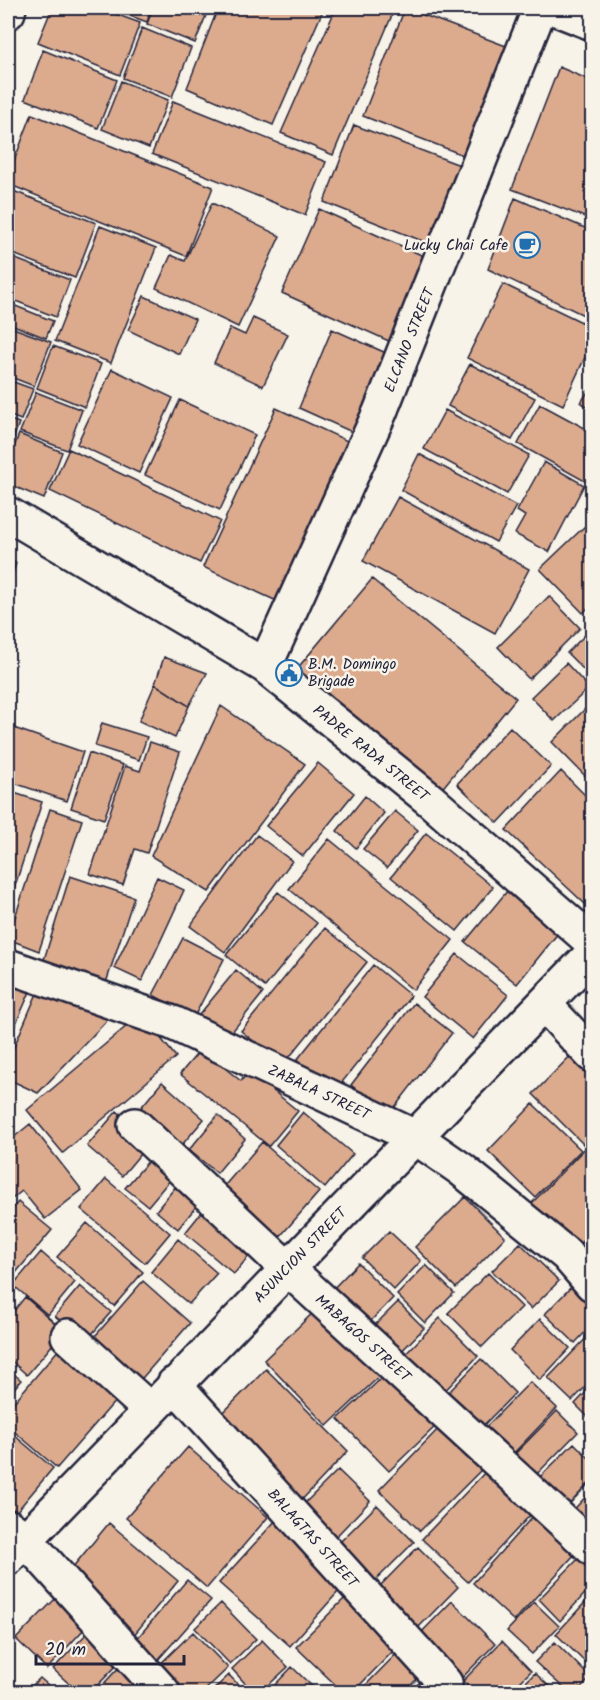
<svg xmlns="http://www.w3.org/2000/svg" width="600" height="1700" font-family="Kalam,sans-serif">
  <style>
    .building { fill: #dcab8e; stroke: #22223b; stroke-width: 1.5 }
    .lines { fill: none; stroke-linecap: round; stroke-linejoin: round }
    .minor-casing { stroke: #22223b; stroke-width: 38 }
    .minor { stroke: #f7f3e8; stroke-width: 33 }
    .labels { text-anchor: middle; stroke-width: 5; stroke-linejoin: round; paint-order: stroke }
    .poi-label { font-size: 15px; fill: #22223b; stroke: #f7f3e8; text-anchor: end }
    .street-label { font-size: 15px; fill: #22223b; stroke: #f7f3e8 }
  </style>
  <rect width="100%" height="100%" fill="#f7f3e8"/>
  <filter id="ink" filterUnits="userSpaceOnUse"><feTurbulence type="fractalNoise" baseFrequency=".0167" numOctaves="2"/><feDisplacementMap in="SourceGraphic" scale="12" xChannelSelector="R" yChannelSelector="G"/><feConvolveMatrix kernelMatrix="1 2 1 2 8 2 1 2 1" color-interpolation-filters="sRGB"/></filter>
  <g filter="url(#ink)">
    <!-- building -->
    <path class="building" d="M52,8H99L140,23L120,75L38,42Z
      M109,8H152L147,22Z
      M153,8H209L195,43L147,24Z
      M218,8H324L273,125L187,88Z
      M336,8H395L333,155L281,133Z
      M405,8L506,46L463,155L363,116Z
      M142,28L191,48L172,97L123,78Z
      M43,50L117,80L98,128L25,99Z
      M559,67L592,81V220L512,189Z
      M121,81L168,100L149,148L102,129Z
      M173,101L326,162L305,215L152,154Z
      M32,114L213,187L186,256L8,184V177Z
      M354,125L465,167L435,246L324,202Z
      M8,189L96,223L75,278L8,252Z
      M515,198L592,231V319L488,269Z
      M212,203L280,236L238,327L156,288L171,255L185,261Z
      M319,209L428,258L391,342L282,293Z
      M100,226L156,248L111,363L55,341Z
      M8,256L70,280L56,317L8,298Z
      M503,284L592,327V342L563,405L467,358Z
      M144,296L195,319L179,354L128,330Z
      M8,303L53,321L46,338L8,323Z
      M253,318L288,334L263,386L214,363L230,328L245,335Z
      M8,326L51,342L34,386L8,376Z
      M332,329L386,353L352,432L299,408Z
      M53,346L101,364L85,407L37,388Z
      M470,364L535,398L512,440L448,406Z
      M112,369L173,398L139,473L77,444Z
      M8,380L33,389L21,420L8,415Z
      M592,386V411L581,402Z
      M36,392L82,410L67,450L20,432Z
      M180,400L255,435L220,510L145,475Z
      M540,404L592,432V485L518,444Z
      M276,408L354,444L281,603L203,567Z
      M445,410L529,455L507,494L424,449Z
      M8,419L19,423L8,454Z
      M19,434L62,452L44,499L8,484V463Z
      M69,449L220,521L200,563L50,491Z
      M419,454L516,506L496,542L401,490Z
      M544,462L584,485L549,552L515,534L525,516L517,511Z
      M398,497L529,569L495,633L363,561Z
      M585,526L592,533V604L583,613L540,569Z
      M8,560L16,563L8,590Z
      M372,579L516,698L436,796L291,676Z
      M549,596L580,628L529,679L498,647Z
      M592,628V678L567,653Z
      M164,657L207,673L189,706L155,684Z
      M566,663L589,688L554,721L531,697Z
      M155,684L189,706L175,738L139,721Z
      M592,702V783L552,742Z
      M221,706L305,764L209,892L151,856Z
      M102,723L147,737L139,760L95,746Z
      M8,726L83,752L67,801L8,781Z
      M510,727L551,766L498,823L457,784Z
      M150,742L180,752L147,853L135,849L123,885L90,874L125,766L140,771Z
      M89,753L123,765L104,819L71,808Z
      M318,763L354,793L303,856L266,826Z
      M561,771L592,802V896L585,904L506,830Z
      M8,791L42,802L12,895L8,894Z
      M365,796L384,813L356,848L337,831Z
      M50,809L82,820L39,951L8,939Z
      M395,811L418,830L387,868L363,849Z
      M426,833L493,887L457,931L391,877Z
      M257,835L292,861L225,952L190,926Z
      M329,839L453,940L413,990L289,889Z
      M70,876L134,897L105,986L42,966Z
      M157,877L184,890L142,981L114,968Z
      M508,890L559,932L517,984L465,942Z
      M278,892L317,923L265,987L226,955Z
      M325,928L367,962L283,1065L241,1031Z
      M183,938L224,959L194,1017L153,995Z
      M457,954L508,995L473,1039L422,997Z
      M373,965L411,996L331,1096L293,1065Z
      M236,970L263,993L227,1038L199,1015Z
      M8,976L32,987L11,1035L8,1033Z
      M41,984L113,1014L38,1093L8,1079V1061Z
      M414,1003L452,1033L388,1116L351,1085Z
      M141,1014L176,1057L63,1153L27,1110Z
      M579,1047L592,1060V1136L584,1145L533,1094Z
      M201,1049L241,1081L249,1071L298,1111L269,1146L180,1074Z
      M162,1082L204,1119L176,1152L134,1116Z
      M533,1104L581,1150L535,1197L488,1151Z
      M117,1111L151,1141L122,1176L87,1146Z
      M303,1112L353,1154L325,1188L276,1145Z
      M218,1115L245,1139L217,1173L189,1150Z
      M30,1124L82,1190L45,1219L22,1191L8,1202V1142Z
      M262,1142L319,1192L277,1240L220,1191Z
      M591,1142L592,1231L576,1248L531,1204Z
      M157,1151L179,1169L148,1206L125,1188Z
      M106,1179L170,1233L145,1263L81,1209Z
      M181,1180L203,1198L178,1229L156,1211Z
      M465,1197L505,1237L456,1288L415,1247Z
      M18,1202L52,1230L8,1282V1214Z
      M209,1203L258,1245L234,1274L185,1233Z
      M87,1223L143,1272L114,1306L57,1257Z
      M389,1231L421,1261L394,1290L362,1258Z
      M592,1237V1263L580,1250Z
      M178,1239L217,1273L189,1304L151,1272Z
      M520,1243L559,1281L531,1309L492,1271Z
      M41,1252L75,1282L48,1315L13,1285Z
      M358,1263L393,1298L361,1331L326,1296Z
      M426,1265L454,1293L425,1323L397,1295Z
      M488,1273L522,1307L482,1347L448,1313Z
      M143,1281L190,1323L137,1384L89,1343Z
      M80,1286L111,1312L85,1342L55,1316Z
      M572,1286L592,1306V1325L575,1343L545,1314Z
      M25,1297L64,1331L27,1375L8,1358V1318Z
      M398,1302L424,1328L393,1360L366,1334Z
      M322,1304L386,1370L327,1426L264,1360Z
      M440,1318L478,1356L437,1399L399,1361Z
      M540,1319L570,1348L540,1380L510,1350Z
      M592,1332V1380L572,1401L548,1378Z
      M65,1342L123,1392L57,1468L8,1426V1409Z
      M481,1359L515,1393L477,1432L443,1398Z
      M8,1369L21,1380L8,1396Z
      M266,1369L348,1451L297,1505L214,1422Z
      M390,1370L440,1422L389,1471L338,1419Z
      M530,1382L557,1408L509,1458L482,1431Z
      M592,1386V1421L575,1404Z
      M557,1411L578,1432L531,1480L510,1459Z
      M442,1425L484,1467L420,1531L379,1490Z
      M8,1430L53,1468L12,1517L8,1513Z
      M574,1443L592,1461V1480L562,1512L533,1484Z
      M188,1447L268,1517L207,1588L126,1518Z
      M488,1469L533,1512L468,1582L422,1539Z
      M338,1470L370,1501L325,1548L293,1515Z
      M592,1490V1542L567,1517Z
      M377,1505L414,1542L366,1590L329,1553Z
      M534,1515L575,1554L514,1621L473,1583Z
      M277,1519L346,1583L290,1646L219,1583Z
      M109,1523L178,1581L133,1636L63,1579Z
      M418,1547L458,1587L414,1632L374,1592Z
      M578,1559L592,1573V1586L560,1621L539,1599Z
      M187,1580L211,1600L157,1661L134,1642Z
      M351,1592L402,1642L353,1692H343L296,1647Z
      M592,1595V1669L556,1634Z
      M55,1599L85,1628L47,1669L16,1639Z
      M452,1601L495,1644L458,1682L415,1639Z
      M534,1602L559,1626L532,1654L507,1631Z
      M221,1603L256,1639L230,1664L195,1628Z
      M89,1631L121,1661L91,1692H78L53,1669Z
      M193,1632L228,1668L203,1692H177L155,1669Z
      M262,1640L288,1667L261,1692H253L232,1669Z
      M502,1641L531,1671L510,1692H474L463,1681Z
      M555,1642L591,1678L577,1692H568L535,1662Z
      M401,1649L424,1672L404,1692H359Z
      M125,1661L150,1692H96Z
      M292,1667L318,1692H268Z
      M535,1673L555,1692H516Z
      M229,1675L245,1692H211Z
      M428,1675L437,1692H409Z
      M40,1678L56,1692H26Z"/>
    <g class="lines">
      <defs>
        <path id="minor" d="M554,8L592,23
          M8,12L9,8
          M8,514L265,666L429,799L592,942
          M265,666L380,412L540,8
          M8,966L173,1023L415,1137L461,1169L567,1255L592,1284
          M544,1004L592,1055
          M135,1125L287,1268L592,1548
          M68,1336L150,1410
          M174,1384L445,1683L442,1692
          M9,1527L25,1539L163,1692
          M8,1558L592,954"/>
      </defs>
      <!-- minor casing -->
      <use href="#minor" class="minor-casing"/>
      <!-- minor -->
      <use href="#minor" class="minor"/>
    </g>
  </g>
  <!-- icons -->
  <defs>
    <symbol id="cafe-ring" viewBox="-11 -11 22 22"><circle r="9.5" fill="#f7f3e8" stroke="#1f6fb2" stroke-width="1.5"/><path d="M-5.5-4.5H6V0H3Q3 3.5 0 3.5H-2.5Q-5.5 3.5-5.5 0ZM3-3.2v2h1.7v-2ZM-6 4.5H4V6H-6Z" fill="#1f6fb2"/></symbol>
    <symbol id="civic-ring" viewBox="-11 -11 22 22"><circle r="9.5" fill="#f7f3e8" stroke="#1f6fb2" stroke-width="1.5"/><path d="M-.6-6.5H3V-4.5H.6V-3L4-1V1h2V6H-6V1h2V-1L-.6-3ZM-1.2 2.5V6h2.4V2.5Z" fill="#1f6fb2"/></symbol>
  </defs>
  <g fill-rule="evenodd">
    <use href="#cafe-ring" x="512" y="230" width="30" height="30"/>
    <use href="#civic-ring" x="274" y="658" width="30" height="30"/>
  </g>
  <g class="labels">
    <!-- poi labels -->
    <g class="poi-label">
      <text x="508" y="250">Lucky Chai Cafe</text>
      <text x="308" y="669" text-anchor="start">B.M. Domingo<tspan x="308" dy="17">Brigade</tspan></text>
    </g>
    <!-- street labels -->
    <g class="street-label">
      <text transform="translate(409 340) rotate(-68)" y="5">ELCANO STREET</text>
      <text transform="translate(371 753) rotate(39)" y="5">PADRE RADA STREET</text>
      <text transform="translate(319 1092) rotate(25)" y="5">ZABALA STREET</text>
      <text transform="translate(300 1255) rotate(-46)" y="5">ASUNCION STREET</text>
      <text transform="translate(363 1338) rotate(42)" y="5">MABAGOS STREET</text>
      <text transform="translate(313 1538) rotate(48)" y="5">BALAGTAS STREET</text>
    </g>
  </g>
  <!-- margin -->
  <rect width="600" height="1700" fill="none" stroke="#f7f3e8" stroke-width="30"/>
  <rect x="15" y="15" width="570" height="1670" fill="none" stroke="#22223b" stroke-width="2" filter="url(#ink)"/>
  <!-- scale -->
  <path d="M36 1655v9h148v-9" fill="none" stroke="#22223b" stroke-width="3"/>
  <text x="45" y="1655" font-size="18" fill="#22223b" stroke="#f7f3e8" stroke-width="4.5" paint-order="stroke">20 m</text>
</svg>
